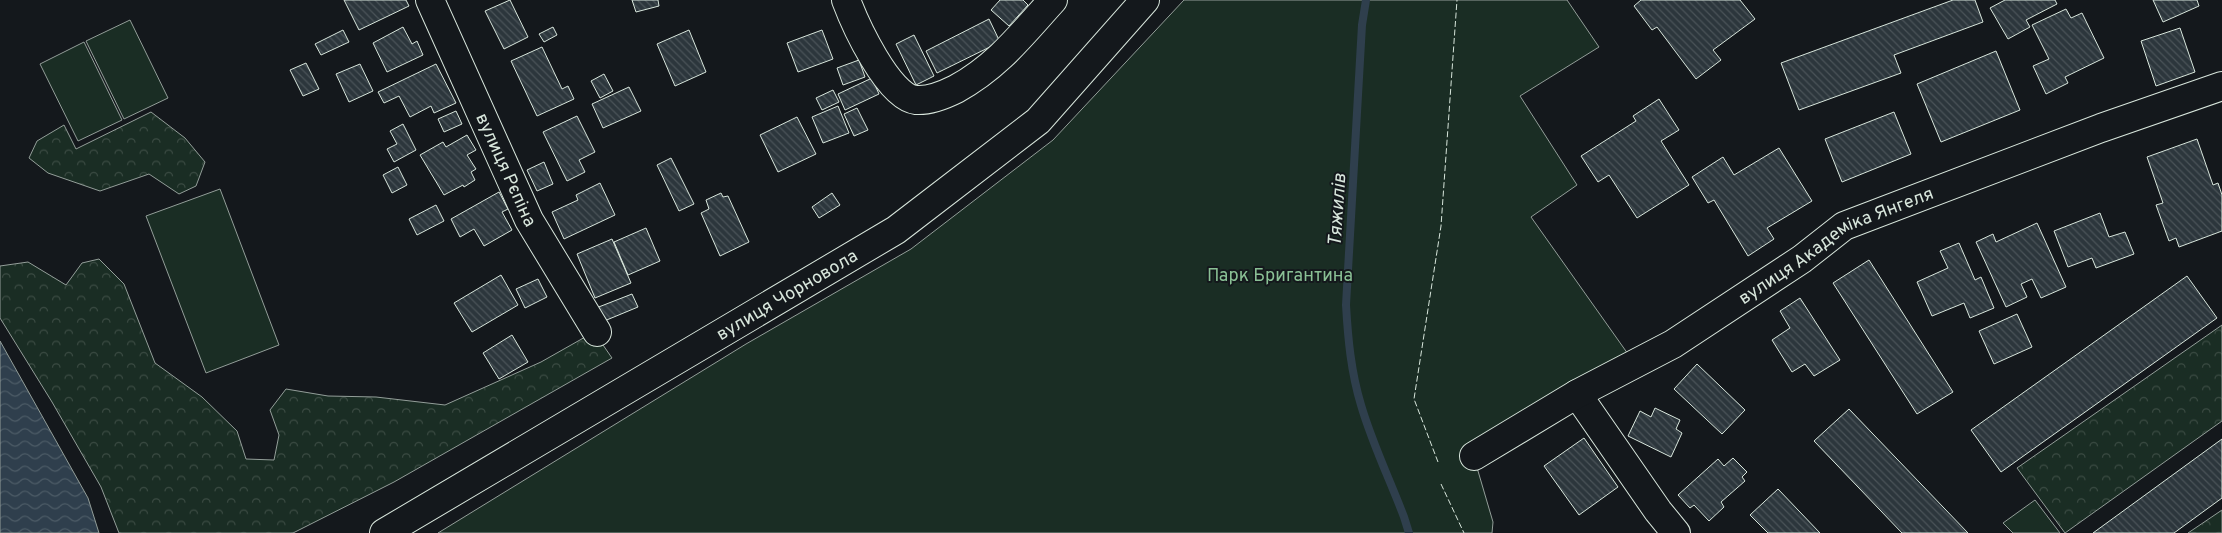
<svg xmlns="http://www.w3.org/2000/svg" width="2222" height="533" font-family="Overpass,sans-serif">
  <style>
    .forest { fill: url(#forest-crowns); stroke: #939e99 }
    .green { fill: #1a2d24; stroke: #939e99 }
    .water { fill: url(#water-waves); stroke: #939e99 }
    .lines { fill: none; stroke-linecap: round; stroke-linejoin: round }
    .stream { stroke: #2f3f4d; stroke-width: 8 }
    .building { fill: url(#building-back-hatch); stroke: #d8e6dc }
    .minor-casing { stroke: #d8e6dc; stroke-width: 30 }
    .major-casing { stroke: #d8e6dc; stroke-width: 30 }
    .minor { stroke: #14181c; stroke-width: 28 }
    .major { stroke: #14181c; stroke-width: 28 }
    .fence { stroke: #d8e6dc; stroke-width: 1; stroke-dasharray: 6 2.5; stroke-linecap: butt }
    .labels { text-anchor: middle; stroke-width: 4; stroke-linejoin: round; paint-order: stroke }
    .street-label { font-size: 18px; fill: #d8e6dc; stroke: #14181c }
    .park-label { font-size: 18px; fill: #8ac095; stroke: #14181c }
    .water-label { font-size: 19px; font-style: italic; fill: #d8e6dc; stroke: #14181c }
  </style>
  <defs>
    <pattern id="forest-crowns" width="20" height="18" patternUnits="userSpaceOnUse" patternTransform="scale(1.25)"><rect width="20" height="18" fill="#1a2d24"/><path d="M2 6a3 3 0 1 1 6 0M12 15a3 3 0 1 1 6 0" fill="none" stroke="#3b4b43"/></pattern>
    <pattern id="water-waves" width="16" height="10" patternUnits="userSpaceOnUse" patternTransform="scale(1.25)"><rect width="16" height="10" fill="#2f3f4d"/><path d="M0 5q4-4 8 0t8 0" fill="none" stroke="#4c5b66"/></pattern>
    <pattern id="building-back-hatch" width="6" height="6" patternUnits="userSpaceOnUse" patternTransform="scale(1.25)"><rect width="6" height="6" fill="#2c363c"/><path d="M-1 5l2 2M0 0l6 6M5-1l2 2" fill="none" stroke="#4a5358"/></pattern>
  </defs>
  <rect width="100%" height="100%" fill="#14181c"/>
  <!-- forest -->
  <path class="forest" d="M151,112L185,138L205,162L196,186L179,194L149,174L100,191L48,173L29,158L37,141L64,125L76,149Z
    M99,259L124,284L155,363L202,397L237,431L246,459L274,460L279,435L270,410L286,389L328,396L376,397L445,405L541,362L594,332L612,358L394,482L293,533H119L101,487L52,402L0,318V266L28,262L66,285L82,263Z
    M2222,325V421L2065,533L2017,468Z
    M2222,510V533H2188Z"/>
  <!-- green -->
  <path class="green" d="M1184,0H1567L1599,47L1520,96L1577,185L1531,217L1628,354L1473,454L1493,522L1492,533H438L746,344L911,249L1053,140Z
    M130,20L168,98L124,119L86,41Z
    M84,42L122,120L78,141L40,64Z
    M220,189L279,345L206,373L146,216Z
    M2035,500L2060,533H2013L2003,523Z"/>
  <!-- water -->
  <path class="water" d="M0,341L88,498L99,533H0Z"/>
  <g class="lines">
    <!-- stream -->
    <path class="stream" d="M1366,0L1362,25L1346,305C1348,339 1351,372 1361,405C1372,443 1390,480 1404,517L1409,533"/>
  </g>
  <!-- building -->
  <path class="building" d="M344,0H406L409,6L359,30Z
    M510,0L528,37L504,49L485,11Z
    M632,0H658L659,6L636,12Z
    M1000,0H1023L1028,5L1009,26L991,10Z
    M1641,0H1740L1755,19L1713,50L1721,60L1696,79L1657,27L1652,30L1634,6Z
    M1953,0H1975L1983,22L1894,55L1901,73L1799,110L1781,63Z
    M2005,0H2055L2057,4L2026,20L2030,27L2008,39L1990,8Z
    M2153,0H2197L2199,6L2163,22Z
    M2066,9L2071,18L2082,13L2104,58L2065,77L2068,83L2046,94L2033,66L2049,59L2032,25Z
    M989,19L1000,42L937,73L926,51Z
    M403,27L412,44L417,41L423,55L387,72L373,43Z
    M553,27L557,35L544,42L539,34Z
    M2180,28L2195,72L2156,86L2141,41Z
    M343,30L349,42L321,55L315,44Z
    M689,30L706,72L675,86L657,44Z
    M822,30L833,59L798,72L787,43Z
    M914,35L934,76L916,85L896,44Z
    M542,47L562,89L568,86L574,99L537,116L511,61Z
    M1996,51L2020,110L1941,142L1917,84Z
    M859,60L865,77L843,85L837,68Z
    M306,63L319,89L303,96L290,70Z
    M360,64L373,91L349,102L336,74Z
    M436,64L456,103L434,113L431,106L410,117L399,96L384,103L378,92Z
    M604,74L613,91L600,98L591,81Z
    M872,78L879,94L845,110L838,94Z
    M629,87L641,111L603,128L592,104Z
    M833,90L839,102L822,110L816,98Z
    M1659,99L1679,130L1661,141L1689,185L1637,218L1609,175L1598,182L1581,156L1636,121L1633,116Z
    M838,106L849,133L823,143L812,117Z
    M857,108L868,130L854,136L844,114Z
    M456,111L462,124L444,132L438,119Z
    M1894,112L1911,154L1842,182L1825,139Z
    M577,116L595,152L579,160L585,172L567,181L543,132Z
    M797,117L816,154L778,172L760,135Z
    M403,124L416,150L394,162L387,149L397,144L390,131Z
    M467,135L476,150L467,155L476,169L471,172L475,180L464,187L463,185L444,195L420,155L443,142L446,147Z
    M2197,139L2213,185L2218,183L2222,195V231L2179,247L2176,238L2169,241L2156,205L2163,203L2147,157Z
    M1779,148L1812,201L1767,228L1774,239L1748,256L1714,200L1708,203L1692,177L1723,157L1734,175Z
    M671,158L694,204L679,211L657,165Z
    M544,162L553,184L537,191L527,170Z
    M398,167L407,185L392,193L383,175Z
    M600,183L615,215L564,239L552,212L578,200L576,195Z
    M499,192L508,209L502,212L512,230L484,246L474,229L460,237L451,219Z
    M721,193L723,197L728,196L749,242L720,256L701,213L709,209L706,200Z
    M832,193L840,205L819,218L812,207Z
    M436,205L444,221L417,235L409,219Z
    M2100,213L2109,237L2125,232L2134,254L2096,268L2092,258L2068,267L2054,231Z
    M2037,223L2066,287L2041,298L2032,279L2021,284L2027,297L2006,307L1976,242L1993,234L1996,242Z
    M646,228L660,261L628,275L614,242Z
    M612,239L631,283L595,298L577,254Z
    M1959,243L1975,280L1981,277L1994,308L1970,318L1964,303L1932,316L1917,282L1948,268L1940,251Z
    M1869,260L1953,392L1917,414L1833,283Z
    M501,275L518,305L472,332L454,303Z
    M2187,276L2217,318L2001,472L1971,430Z
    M538,279L547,297L525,308L516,289Z
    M632,294L638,307L597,324L591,310Z
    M1800,298L1840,360L1814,376L1805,364L1792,372L1772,340L1790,328L1780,311Z
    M2017,314L2032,347L1994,364L1979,331Z
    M512,335L528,362L499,379L483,353Z
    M1697,364L1745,410L1722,434L1674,389Z
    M1655,408L1680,420L1676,429L1682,433L1671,457L1628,436L1640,411L1651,417Z
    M1849,409L1968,533H1902L1814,441Z
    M1584,438L1618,487L1579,515L1544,466Z
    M2222,439V498L2174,533H2093Z
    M1733,458L1747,472L1742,477L1745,481L1721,502L1724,507L1709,521L1694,505L1690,508L1678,495L1718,459L1724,466Z
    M1778,489L1820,533H1768L1750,515Z"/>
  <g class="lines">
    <defs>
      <g id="minor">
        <path id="s1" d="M430,0L529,220L597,332"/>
        <path d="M846,0C855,24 888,97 916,100C930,101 944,95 956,89C998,66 1022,34 1053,0"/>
        <path d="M1577,394L1658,511L1676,533"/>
        <path id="s2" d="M1474,456L1577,394L1673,344L1802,259L1844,226L2101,128L2222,86"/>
      </g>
      <g id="major">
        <path id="s3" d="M384,533L896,230L1038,121L1145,0"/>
      </g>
    </defs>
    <!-- minor casing -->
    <use href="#minor" class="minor-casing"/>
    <!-- major casing -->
    <use href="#major" class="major-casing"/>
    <!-- minor -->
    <use href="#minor" class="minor"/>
    <!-- major -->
    <use href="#major" class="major"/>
    <!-- fence -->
    <path class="fence" d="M1438,462L1414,399L1441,226L1457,0
      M1441,484L1464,533"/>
  </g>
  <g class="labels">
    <!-- street labels -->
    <g class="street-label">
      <text dy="6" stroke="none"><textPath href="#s1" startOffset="186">вулиця Рєпіна</textPath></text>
      <text dy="6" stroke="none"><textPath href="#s2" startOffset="420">вулиця Академіка Янгеля</textPath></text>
      <text dy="6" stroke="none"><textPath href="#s3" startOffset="468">вулиця Чорновола</textPath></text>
    </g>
    <!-- park labels -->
    <g class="park-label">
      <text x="1280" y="281">Парк Бригантина</text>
    </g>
    <!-- water labels -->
    <g class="water-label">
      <text transform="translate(1336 210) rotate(-86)" y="7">Тяжилів</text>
    </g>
  </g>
</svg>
